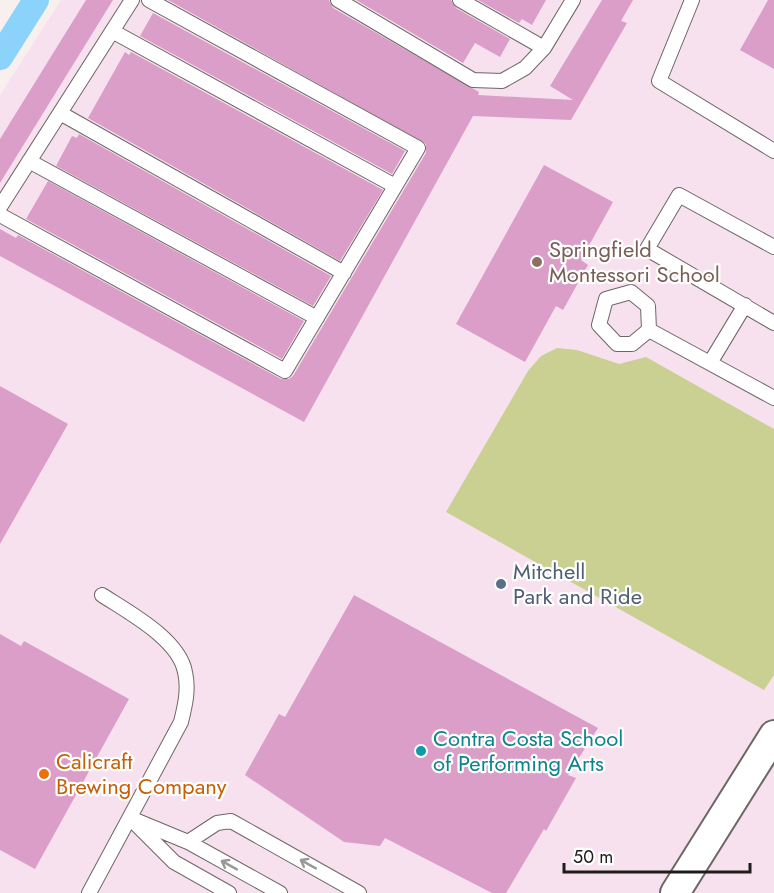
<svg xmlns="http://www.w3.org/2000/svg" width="774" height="893" font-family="Jost,sans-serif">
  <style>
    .commercial { fill: #f7e1ef }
    .green { fill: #c9d092 }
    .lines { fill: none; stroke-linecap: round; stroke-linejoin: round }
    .canal { stroke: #8bd3fa; stroke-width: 26 }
    .building { fill: #db9ec8 }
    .service-casing { stroke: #6d6764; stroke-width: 16 }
    .minor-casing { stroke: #6d6764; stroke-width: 32 }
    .service { stroke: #fff; stroke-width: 14 }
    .minor { stroke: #fff; stroke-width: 28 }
    .oneway { stroke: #9a9998 }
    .education-dot { fill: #8d6e63; stroke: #fff; stroke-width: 2 }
    .service-dot { fill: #5c6f8a; stroke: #fff; stroke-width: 2 }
    .culture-dot { fill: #0f9aa8; stroke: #fff; stroke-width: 2 }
    .food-dot { fill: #e8710a; stroke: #fff; stroke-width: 2 }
    .labels { text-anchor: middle; stroke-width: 4.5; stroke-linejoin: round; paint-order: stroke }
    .education-label { font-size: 22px; fill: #785e54; stroke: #fff; text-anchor: start }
    .service-label { font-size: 22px; fill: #4e5e75; stroke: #fff; text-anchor: start }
    .culture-label { font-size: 22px; fill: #0d838f; stroke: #fff; text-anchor: start }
    .food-label { font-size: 22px; fill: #c56008; stroke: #fff; text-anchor: start }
  </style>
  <rect width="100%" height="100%" fill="#f7f0ee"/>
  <!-- commercial -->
  <path class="commercial" d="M61,0H774V893H0V95Z"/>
  <!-- green -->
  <path class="green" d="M557,348L577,350L619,364L646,357L774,429V675L764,690L446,512L528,371L541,356Z"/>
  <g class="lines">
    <!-- canal -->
    <path class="canal" d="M0,57L36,0"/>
  </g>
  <!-- building -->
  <path class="building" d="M86,0H113L0,183V139Z
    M168,0H329L333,8L479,92L478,95L573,100L550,86L602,0H633L621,21L627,23L571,120L473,116L304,422L0,256V229L16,238L18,235L281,379H289L293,376L426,153V144Z
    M356,0H451L456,8L510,39L500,57L475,43L463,63Z
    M478,0H546L532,25L522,19L519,23Z
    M768,0H774V69L740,50Z
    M153,13L405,151L392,174L140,36Z
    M125,52L129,55L131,52L383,190L340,261L88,118Z
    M79,134L331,276L313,306L56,166L72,136L77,138Z
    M544,165L613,202L581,260L588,265L563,310L556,306L525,362L456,324Z
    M48,181L304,321L282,359L26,219Z
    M0,386L68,424L0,544Z
    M354,595L598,728L568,775L576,778L546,831L544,829L506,893H492L385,838L380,846L344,842L245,775L279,714L285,717Z
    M0,634L21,646L24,641L129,699L35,869L0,850Z"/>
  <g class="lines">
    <defs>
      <path id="service" d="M338,0L473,80L502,81L525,68L544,48L573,0
        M460,0L544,48
        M692,0L659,81L774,151
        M112,31L395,186
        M60,113L344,273
        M29,161L317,318
        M0,207L132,0
        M0,215L285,371L418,148L149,0
        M774,247L679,195L647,249L774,323
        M631,292L648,306L649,330L632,344H617L599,325L606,299Z
        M649,330L774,398
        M710,363L745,305
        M130,818L188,842L280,893
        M136,824L174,862L229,893
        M188,842L217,823L231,821L359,893
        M89,893L181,722C185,706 189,689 185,672C179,639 128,612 102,595"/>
      <path id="minor" d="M675,893L774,735"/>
    </defs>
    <!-- service casing -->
    <use href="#service" class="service-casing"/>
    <!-- minor casing -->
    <use href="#minor" class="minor-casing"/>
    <!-- service -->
    <use href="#service" class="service"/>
    <!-- minor -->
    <use href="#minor" class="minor"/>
  </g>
  <!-- one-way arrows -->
  <defs><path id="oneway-shaft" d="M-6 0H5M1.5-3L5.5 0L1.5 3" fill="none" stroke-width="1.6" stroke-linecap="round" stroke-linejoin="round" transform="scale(1.5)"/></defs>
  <g class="oneway">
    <use href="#oneway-shaft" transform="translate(308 864) rotate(-151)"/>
    <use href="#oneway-shaft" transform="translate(229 865) rotate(-151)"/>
  </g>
  <!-- markers -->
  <circle class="education-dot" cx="537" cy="262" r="6"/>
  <circle class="service-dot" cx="501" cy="584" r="6"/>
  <circle class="culture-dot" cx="421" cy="751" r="6"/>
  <circle class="food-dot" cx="44" cy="774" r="6"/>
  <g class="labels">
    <!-- education labels -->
    <g class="education-label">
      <text x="549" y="257">Springfield<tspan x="549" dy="25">Montessori School</tspan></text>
    </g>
    <!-- service labels -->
    <g class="service-label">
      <text x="513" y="579">Mitchell<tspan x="513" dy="25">Park and Ride</tspan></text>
    </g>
    <!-- culture labels -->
    <g class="culture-label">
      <text x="433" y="746">Contra Costa School<tspan x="433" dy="25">of Performing Arts</tspan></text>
    </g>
    <!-- food labels -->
    <g class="food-label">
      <text x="56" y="769">Calicraft<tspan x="56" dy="25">Brewing Company</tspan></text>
    </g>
  </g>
  <!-- scale -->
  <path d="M564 863v9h186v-9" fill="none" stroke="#1f1c1b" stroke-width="3"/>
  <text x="573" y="863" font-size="18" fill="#1f1c1b" stroke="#ffffff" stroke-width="4.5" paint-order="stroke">50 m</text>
</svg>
